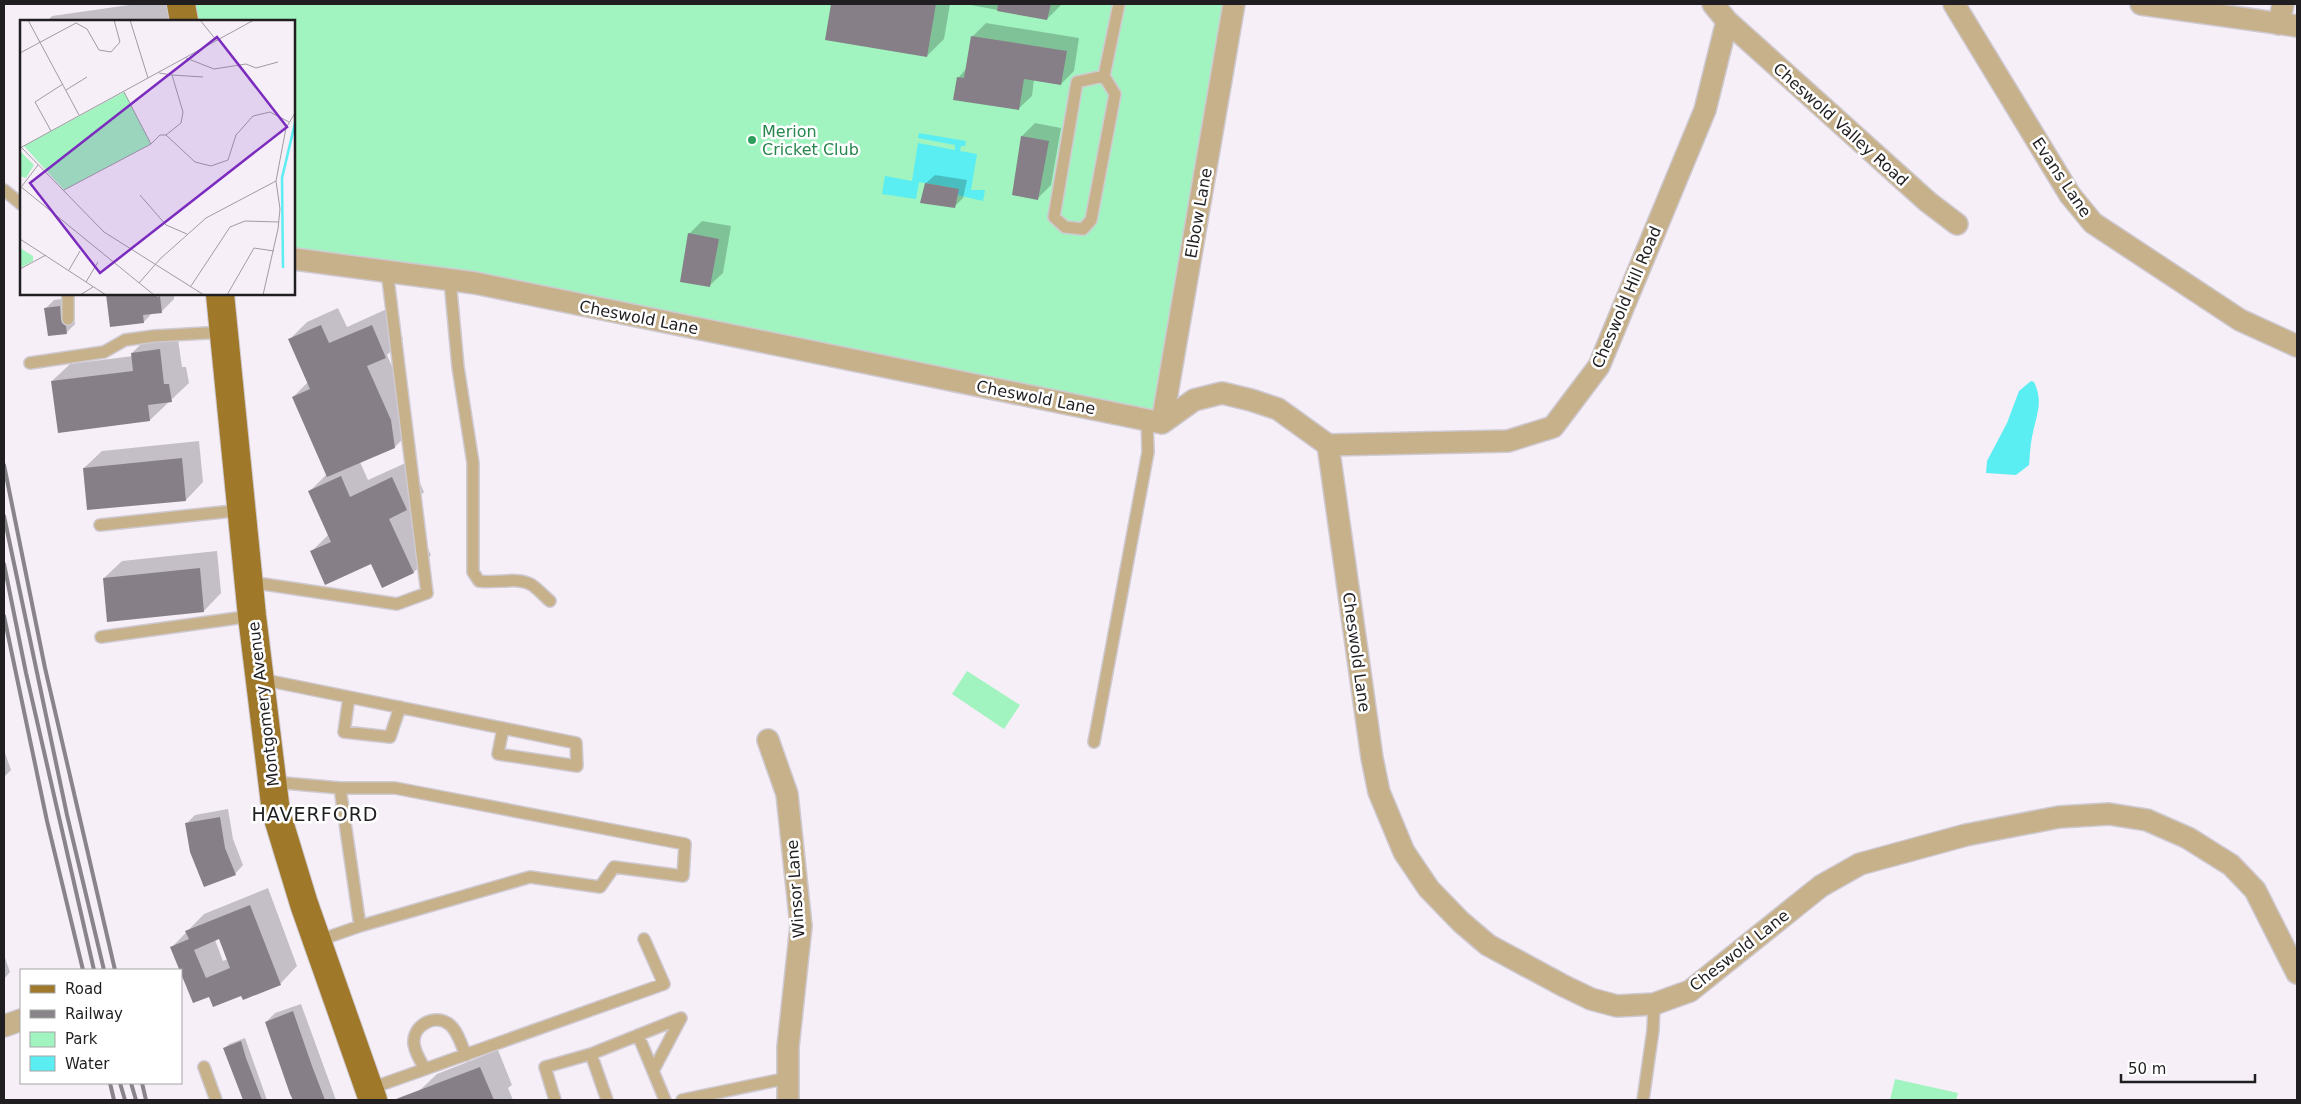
<svg xmlns="http://www.w3.org/2000/svg" width="2301" height="1104" font-family="'DejaVu Sans',sans-serif">
  <style>
    .green { fill: #a1f3bf }
    .water { fill: #5aeef2 }
    .shadow { fill: #0003; fill-rule: evenodd }
    .building { fill: #867f87; fill-rule: evenodd }
    .lines { fill: none; stroke-linecap: round; stroke-linejoin: round }
    .service-casing { stroke: #cfc9d1; stroke-width: 14 }
    .minor-casing { stroke: #cfc9d1; stroke-width: 24 }
    .primary-casing { stroke: #cfc9d1; stroke-width: 30 }
    .service { stroke: #c6b18b; stroke-width: 11 }
    .minor { stroke: #c6b18b; stroke-width: 21 }
    .primary { stroke: #9f7829; stroke-width: 28 }
    .rail { stroke: #88848a; stroke-width: 4 }
    .leisure-dot { fill: #2e9e5b; stroke: #fff; stroke-width: 2 }
    .labels { text-anchor: middle; stroke-width: 5; stroke-linejoin: round; paint-order: stroke }
    .street-label { font-size: 16px; fill: #201e21; stroke: #fff }
    .leisure-label { font-size: 16px; fill: #27864d; stroke: #fff; text-anchor: start }
    .quarter-label { font-size: 19px; letter-spacing: 1px; fill: #201e21; stroke: #fff }
    .inset-river { fill: none; stroke: #5aeef2; stroke-width: 2.5 }
    .inset-road { fill: none; stroke: #a09ba2; stroke-width: 1 }
    .view { fill: #7b2cbf; fill-opacity: 0.15; stroke: #7b2cbf; stroke-width: 2.5 }
    .inset-edge { fill: none; stroke: #201e21; stroke-width: 2.5 }
  </style>
  <rect width="100%" height="100%" fill="#f6eff8"/>
  <!-- green -->
  <path class="green" d="M185,4H1234L1162,423L294,259V21H187Z
    M967,671L1020,705L1004,729L952,694Z
    M1895,1079L1958,1093L1956,1100H1890Z"/>
  <!-- water -->
  <path class="water" d="M919,133L966,141L965,146H961L960,151L977,154L971,190H985L983,201L957,195L958,189L919,182L916,199L882,194L885,176L912,181L918,143L955,150V145L918,138Z
    M2031,381L2034,382C2044,402 2036,416 2032,437C2030,446 2030,456 2029,465L2016,475L1986,473L1987,461L2007,423L2019,391Z"/>
  <!-- shadow -->
  <path class="shadow" d="M136,4H167L170,21H47L52,16Z
    M833,4H950L944,39L927,56L827,39Z
    M965,4H1062L1047,19Z
    M986,23L1079,38L1074,71L1061,84L1034,79L1032,96L1018,109L955,99L959,77L966,69L973,36Z
    M1035,123L1061,128L1051,185L1038,198L1022,136Z
    M935,175L967,180L963,198L954,207L922,202L926,183Z
    M702,221L731,226L723,273L709,286L689,234Z
    M108,294H174V299L161,312L152,313L144,322Z
    M69,298V311L74,317L75,324L66,333L45,309L54,300Z
    M338,308L347,327L389,308L403,339L387,355L408,402L412,429L395,447L360,462L368,480L410,461L424,492L409,507L431,555L414,572L382,586L371,563L311,552L329,534L310,491L327,474L293,397L308,382L290,339L307,322Z
    M177,332L182,367H186L189,383L150,420L52,381L70,364L133,356L132,353L150,335Z
    M199,441L203,482L186,500L84,468L102,451Z
    M217,551L221,593L204,611L104,578L122,561Z
    M4,750L11,770L4,777Z
    M228,809L233,839L243,865L235,874L187,823L195,815Z
    M268,888L297,966L280,984L242,995L210,996L172,947L204,914ZM220,938L228,959L223,961L215,940Z
    M4,955L10,972L4,979Z
    M301,1004L336,1100H294L266,1022L275,1013Z
    M245,1038L267,1100H244L225,1048L229,1044Z
    M498,1050L512,1085L508,1088L513,1100H423L419,1091L437,1074Z"/>
  <!-- building -->
  <path class="building" d="M831,4H936L927,57L825,40Z
    M998,4H1051L1047,20L997,11Z
    M971,36L1067,51L1061,85L1024,79L1019,110L953,100L957,77L964,78Z
    M1021,136L1049,141L1038,200L1012,195Z
    M925,183L959,189L955,208L920,203Z
    M688,233L719,239L710,287L680,282Z
    M106,294H156L157,297L160,296L162,313L143,315L144,323L110,327Z
    M60,306L61,319L66,326L67,334L48,336L44,308Z
    M321,325L329,343L372,325L386,358L367,366L391,420L395,448L327,477L292,397L310,389L288,339Z
    M160,349L164,384H169L172,402L148,405L150,421L58,433L51,381L133,371L131,353Z
    M182,458L186,501L87,510L83,468Z
    M341,476L350,497L392,477L407,510L389,519L414,573L382,588L371,564L325,585L310,551L331,542L308,491Z
    M200,568L204,612L107,622L103,578Z
    M220,817L225,848L236,875L204,887L190,852L185,823Z
    M250,905L281,985L243,1000L241,996L213,1007L209,997L193,1003L170,947L189,939L185,931ZM219,939L230,968L206,978L194,950Z
    M293,1011L312,1066L325,1100H293L290,1094L265,1022Z
    M241,1041L246,1058L262,1100H243L223,1048Z
    M480,1067L494,1100H397L396,1099Z"/>
  <g class="lines">
    <defs>
      <path id="service" d="M1104,76L1077,82L1054,217L1065,227L1083,229L1091,220L1115,94L1104,76L1119,4
        M4,190L21,204
        M450,280L458,367L473,463V572L479,581C496,584 517,576 532,585C538,589 544,596 550,601
        M68,319V294
        M30,363L104,352L125,340L154,336L224,332
        M100,525L242,510
        M250,582L397,604L427,593L387,271
        M101,637L252,616
        M260,679L576,743L577,766L498,754L503,728
        M349,697L344,732L390,737L400,707
        M1094,742L1148,452L1147,420
        M273,782L340,788L360,926L317,941
        M340,788H395L685,844L683,876L614,867L600,887L530,877L360,926
        M638,1035L653,1071
        M591,1054L681,1018L653,1071L665,1100
        M204,1067L216,1100
        M425,1069C421,1062 415,1053 414,1044C412,1026 434,1013 449,1024C458,1031 461,1045 466,1055
        M369,1089L664,984L644,939
        M555,1100L545,1067L591,1054L607,1100
        M682,1100L788,1078
        M1643,1100L1653,1030L1654,1004"/>
      <path id="minor" d="M1954,4L2070,195L2093,223L2240,320L2297,346
        M2141,4L2297,26
        M1727,21L1928,202L1957,224
        M2279,24L2283,4
        M294,259L475,283L1162,423L1194,400L1222,393L1251,400L1278,409L1328,445L1372,758L1379,792L1404,852L1429,889L1461,922L1488,945L1564,986L1591,999L1617,1006L1654,1004L1690,991L1821,886L1860,864L1966,835L2059,817L2109,814L2147,820L2188,838L2231,865L2255,890L2297,973
        M1162,423L1234,4
        M1328,445L1508,441L1553,427L1599,366L1705,110L1727,21L1713,4
        M768,740L787,794L801,926L788,1047V1100
        M4,1026L21,1020"/>
      <path id="primary" d="M181,4L184,21
        M220,294L252,616L276,812L304,904L373,1100"/>
    </defs>
    <!-- service casing -->
    <use href="#service" class="service-casing"/>
    <!-- minor casing -->
    <use href="#minor" class="minor-casing"/>
    <!-- primary casing -->
    <use href="#primary" class="primary-casing"/>
    <!-- service -->
    <use href="#service" class="service"/>
    <!-- minor -->
    <use href="#minor" class="minor"/>
    <!-- primary -->
    <use href="#primary" class="primary"/>
    <!-- rail -->
    <path class="rail" d="M4,465L45,668L115,970
      M4,516L67,815L104,970
      M4,564L26,673L94,970
      M4,616L47,821L83,970
      M110,1083L114,1100
      M120,1083L125,1100
      M131,1083L136,1100
      M142,1083L146,1100"/>
  </g>
  <!-- markers -->
  <circle class="leisure-dot" cx="752" cy="140" r="5"/>
  <g class="labels">
    <!-- street labels -->
    <g class="street-label">
      <text transform="translate(1841 124) rotate(42)" y="6">Cheswold Valley Road</text>
      <text transform="translate(2062 177) rotate(56)" y="6">Evans Lane</text>
      <text transform="translate(1198 213) rotate(-80)" y="6">Elbow Lane</text>
      <text transform="translate(1626 297) rotate(-67)" y="6">Cheswold Hill Road</text>
      <text transform="translate(639 317) rotate(11)" y="6">Cheswold Lane</text>
      <text transform="translate(1036 397) rotate(11)" y="6">Cheswold Lane</text>
      <text transform="translate(1357 652) rotate(82)" y="6">Cheswold Lane</text>
      <text transform="translate(263 704) rotate(-97)" y="6">Montgomery Avenue</text>
      <text transform="translate(795 889) rotate(-94)" y="6">Winsor Lane</text>
      <text transform="translate(1739 950) rotate(-38)" y="6">Cheswold Lane</text>
    </g>
    <!-- leisure labels -->
    <g class="leisure-label">
      <text x="762" y="137">Merion<tspan x="762" dy="18">Cricket Club</tspan></text>
    </g>
    <!-- quarter labels -->
    <g class="quarter-label">
      <text x="315" y="821">HAVERFORD</text>
    </g>
  </g>
  <!-- overview -->
  <g transform="translate(20 20)">
    <rect width="275" height="275" fill="#f6eff8"/>
    <path d="M104,72L131,124L44,170L4,126ZM0,131L14,145L6,158L0,156ZM0,228L13,236V241L0,248Z" fill="#a1f3bf"/>
    <path class="inset-river" d="M263,248L262,158L275,103"/>
    <path class="inset-road" d="M8,0L59,95M110,0L128,58M180,0L197,21M0,33L56,3L67,9L79,30L91,32L100,22L94,0M166,38L194,49L226,44L236,48L258,42M139,53L152,55L163,92L161,103L146,115M152,55L183,57M46,70L67,57M104,72L131,124M31,111L15,82L43,64M0,126L84,212L184,275M0,128L234,0M0,166L134,275M2,166L18,145M44,170L131,124L140,115H146L175,142L191,146L208,140L216,115L233,96L250,92L269,102M120,175L146,205L167,214M0,219L86,275M0,249L26,235M49,250L60,231M66,262L78,242M119,263L140,239L186,198L256,161M171,266L210,207L225,201L259,202M60,275L73,267M207,275L234,228L254,231M243,275L258,209L260,189L256,161L266,108L275,93"/>
    <path class="view" d="M197,17L267,107L80,253L10,163Z"/>
    <rect width="275" height="275" class="inset-edge"/>
  </g>
  <!-- border -->
  <rect width="2301" height="1104" fill="none" stroke="#201e21" stroke-width="10"/>
  <!-- legend -->
  <rect x="20" y="969" width="162" height="115" fill="#ffffff" stroke="#a6a5a6"/>
  <rect x="30" y="985" width="25" height="8" fill="#9f7829" stroke="#a6a5a6"/>
  <text x="65" y="994" font-size="15" fill="#201e21">Road</text>
  <rect x="30" y="1010" width="25" height="8" fill="#88848a" stroke="#a6a5a6"/>
  <text x="65" y="1019" font-size="15" fill="#201e21">Railway</text>
  <rect x="30" y="1032" width="25" height="15" fill="#a1f3bf" stroke="#a6a5a6"/>
  <text x="65" y="1044" font-size="15" fill="#201e21">Park</text>
  <rect x="30" y="1056" width="25" height="15" fill="#5aeef2" stroke="#a6a5a6"/>
  <text x="65" y="1069" font-size="15" fill="#201e21">Water</text>
  <!-- scale -->
  <path d="M2121 1074v8h134v-8" fill="none" stroke="#201e21" stroke-width="2.5"/>
  <text x="2128" y="1074" font-size="15" fill="#201e21" stroke="#ffffff" stroke-width="4" paint-order="stroke">50 m</text>
</svg>
